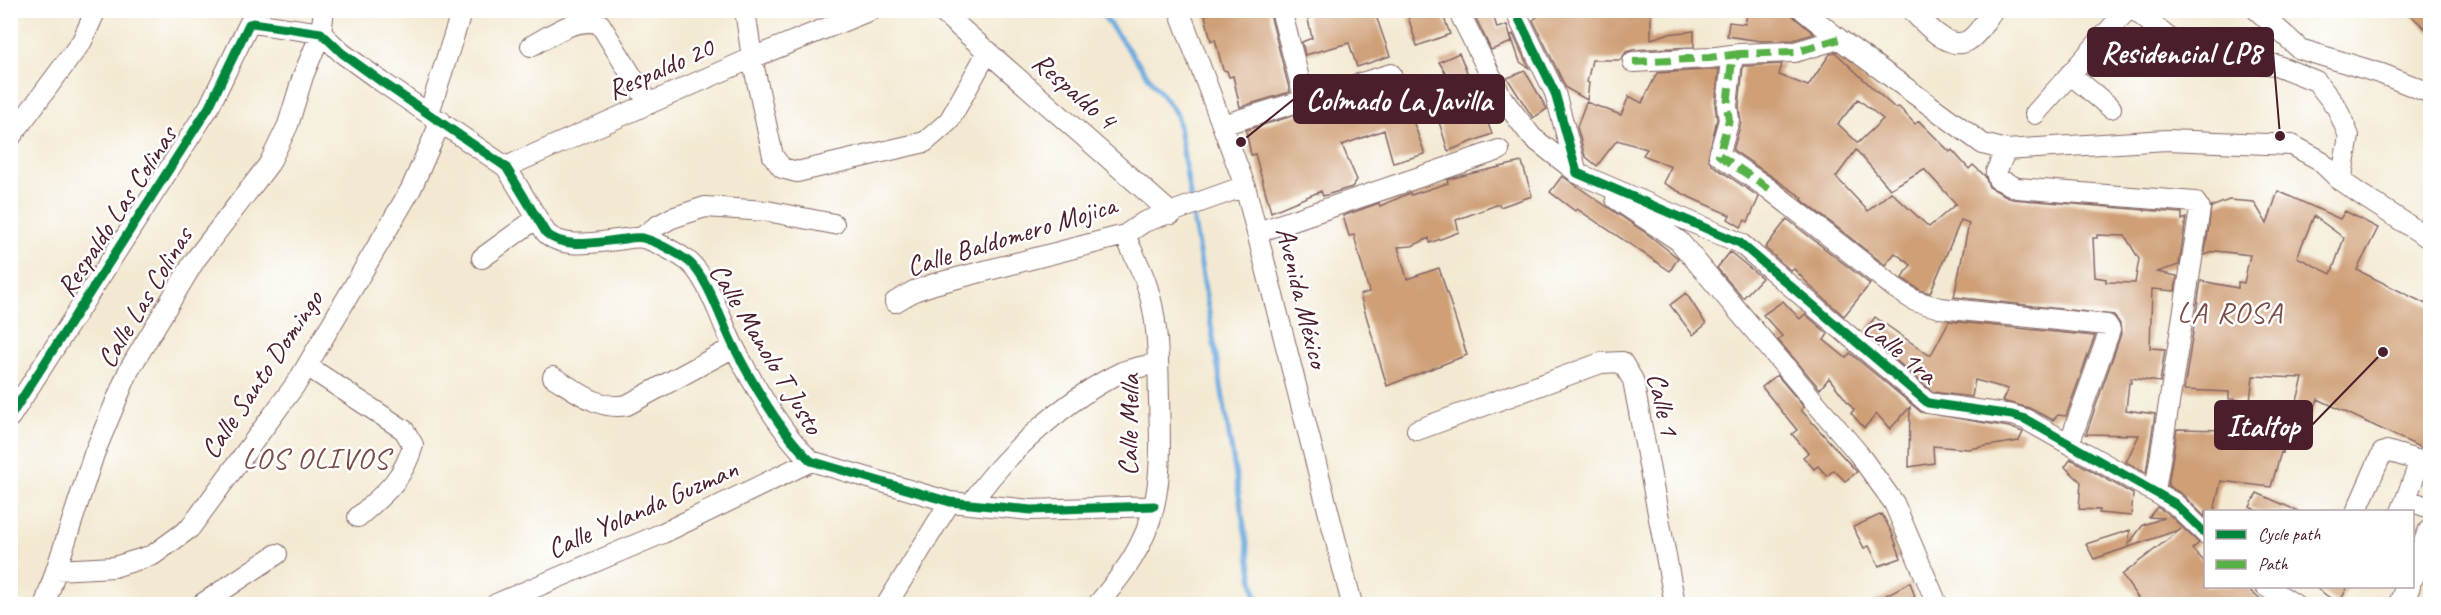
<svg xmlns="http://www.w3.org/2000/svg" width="2441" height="615" font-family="Caveat,sans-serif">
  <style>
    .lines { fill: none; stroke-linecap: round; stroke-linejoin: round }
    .stream { stroke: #6caade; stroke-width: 5 }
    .building { fill: #cf9f76; fill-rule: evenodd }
    .minor-casing { stroke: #856665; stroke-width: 22 }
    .major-casing { stroke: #856665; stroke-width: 26 }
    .minor { stroke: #fff; stroke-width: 20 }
    .major { stroke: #fff; stroke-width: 24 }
    .quiet { stroke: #57b146; stroke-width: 8; stroke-dasharray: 15 8; stroke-linecap: butt }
    .cycleway-casing { stroke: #fff; stroke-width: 13 }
    .cycleway { stroke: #00873e; stroke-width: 9 }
    .labels { text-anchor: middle; stroke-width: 5; stroke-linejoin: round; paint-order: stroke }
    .street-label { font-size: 28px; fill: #4a1f2b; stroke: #fff }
    .neighbourhood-label { font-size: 30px; letter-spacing: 1.5px; fill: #794c45; stroke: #fff }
    .leader { fill: none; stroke: #4a1f2b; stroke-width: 2 }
    .callout-dot { fill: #4a1f2b; stroke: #fff; stroke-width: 2 }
    .callout { fill: #4a1f2b; stroke: #4a1f2b; stroke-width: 2 }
    .callout-label { font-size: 30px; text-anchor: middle; font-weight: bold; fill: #fff }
  </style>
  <rect width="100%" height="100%" fill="#fff"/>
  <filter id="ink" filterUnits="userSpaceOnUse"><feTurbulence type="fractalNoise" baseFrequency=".0167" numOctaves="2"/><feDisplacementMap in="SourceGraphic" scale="12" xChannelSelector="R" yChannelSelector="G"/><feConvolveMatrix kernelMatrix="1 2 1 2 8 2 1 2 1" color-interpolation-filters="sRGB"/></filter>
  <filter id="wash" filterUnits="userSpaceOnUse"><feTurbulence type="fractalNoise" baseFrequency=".008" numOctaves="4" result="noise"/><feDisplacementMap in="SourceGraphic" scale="24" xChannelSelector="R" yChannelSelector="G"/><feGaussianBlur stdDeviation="1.35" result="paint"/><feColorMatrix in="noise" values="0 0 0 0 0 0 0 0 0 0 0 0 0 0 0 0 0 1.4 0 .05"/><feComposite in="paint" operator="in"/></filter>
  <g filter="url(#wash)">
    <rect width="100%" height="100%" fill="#f3e9d2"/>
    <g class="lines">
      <!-- stream -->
      <path class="stream" d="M1099,10L1177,115L1191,201
        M1192,210L1257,604"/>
    </g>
    <g id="blocks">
      <!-- building -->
      <path class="building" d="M1226,10H1269L1290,92L1240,107L1233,76L1229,77L1227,71L1223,70L1215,39L1211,41L1205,15Z
        M1306,10H1374L1390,56L1357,67L1349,43L1305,55L1302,42L1312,38Z
        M1406,10H1441L1450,34L1417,46Z
        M1472,10H1492L1497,28L1507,25L1512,42L1491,50Z
        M1547,10H1651V39L1667,34L1694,31V47L1632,50L1626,52L1621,60H1592L1587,82L1589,83L1587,100L1566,88L1533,20Z
        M1748,10H1786L1814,34L1793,40L1761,41L1727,36L1729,22L1745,24Z
        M2405,10H2430V33Z
        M1513,34L1529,68L1520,62L1511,36Z
        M1459,53L1469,77L1453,85L1439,62Z
        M1836,53L1878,93L1895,108L1899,107L1915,124L1919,121L1950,152L1952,150L1969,169L1973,165L1985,176L1989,187L2012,199L2182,213V220L2186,218L2179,265L2157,272L2177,276L2175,291L2152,289L2150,348L2165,349L2160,382L2131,378V383H2129L2126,410L2155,414L2146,473L2126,462L2139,435L2086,434L2121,334L2120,324L2114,315L1954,297L1969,223L1961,220L1930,293L1920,290L1902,278L1911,265L1895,253L1885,265L1802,200L1803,198L1733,150L1741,123L1739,106L1743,66L1782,64L1779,75L1808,86L1830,54ZM1858,99L1883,119L1858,143L1838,124ZM1856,150L1890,189L1924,169L1956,204L1929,227L1891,192L1868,211L1836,177ZM2097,235L2125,236L2139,259L2135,283L2106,282V279L2095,277L2093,238H2097Z
        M1719,69L1715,105L1717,119L1708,158L1712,165L1759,197L1748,222L1745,220L1741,227L1728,219L1730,215L1691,198L1663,183L1671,167L1643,155L1647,149L1617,140L1597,166L1585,156L1577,127L1586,102L1621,115L1629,96L1642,103L1657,73Z
        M1525,71L1547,109L1533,118L1507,78Z
        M1399,82L1425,154L1393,163L1384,130L1342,145L1357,180L1352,187L1323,196L1321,191L1271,212L1255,154L1251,155L1246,130L1335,103L1336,107Z
        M1466,99L1477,111L1482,108L1492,134L1448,151L1437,115L1453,109L1452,104Z
        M1522,162L1532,196L1500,207L1499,204L1456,220L1459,232L1430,243L1429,238L1412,246L1398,247L1407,279L1439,268L1467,355L1387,386L1360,295L1369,292L1354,235L1349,236L1343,216L1379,203L1380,206L1410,193L1411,195L1448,183L1447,180L1461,176Z
        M1562,176L1650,236L1678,258L1670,271L1577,209L1575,211L1550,192Z
        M2278,191L2340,219L2345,211L2378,228L2357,270L2430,306V452L2318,399L2303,437L2288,435L2303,378L2253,376L2250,401L2229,399V392L2184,390L2201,281L2238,288V282L2244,283L2250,255L2216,251L2205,255L2211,207L2229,200L2254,202L2267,224ZM2314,216L2344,238L2331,274L2297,257Z
        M1787,219L1870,284L1844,316L1811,287L1794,269L1791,271L1765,248Z
        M1730,252L1762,278L1743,298L1717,268Z
        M1686,293L1706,324L1693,335L1670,305Z
        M1783,301L1800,319L1805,314L1828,334L1824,340L1846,358L1850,353L1921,412L2009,427L2023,432L2019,441L1968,449L1933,446L1934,463L1909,467L1910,407L1890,429L1877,414L1864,428L1851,413L1854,410L1829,378L1820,389L1778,340L1782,336L1763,315Z
        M1875,317L1929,355H1931L1949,321L2095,336L2066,416L2058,415L2053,420L2029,408L2002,401L2008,389L1975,380L1972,397L1933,392L1864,333Z
        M1777,375L1804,407L1801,410L1857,472L1845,481L1834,470L1827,476L1818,466L1814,469L1803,457L1808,453L1792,434L1797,430L1762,387Z
        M2177,429L2230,430L2258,436L2260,430L2286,434L2283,453L2281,452L2271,487L2221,481L2214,512H2205V517L2182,494L2168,486Z
        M2071,459L2133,494L2131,516L2099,513L2100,510L2079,509L2081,482L2065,467Z
        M2257,493L2300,512H2259L2250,507Z
        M2157,507L2167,513L2199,543L2192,549L2205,562V586H2245L2265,604H2142L2122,575L2181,529L2094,559L2086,544L2130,530L2128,545L2143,525L2164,518L2149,517Z
        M1882,514L1892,533L1901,558L1879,566L1869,546L1864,548L1853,527Z
        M1910,582L1915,597L1894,604H1870Z
        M2313,586H2348L2339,604Z"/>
    </g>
  </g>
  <g filter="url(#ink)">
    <use href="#blocks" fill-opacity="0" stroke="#856665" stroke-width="1.5"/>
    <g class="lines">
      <defs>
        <path id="minor" d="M745,10L752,58L773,156L782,168L797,172L925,142L949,121L988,51
          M940,10L1172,214
          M1179,10L1245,186L1352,604
          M1281,10L1305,101
          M1458,10L1502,98L1532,137L1579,174
          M1518,10L1519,19L1555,93L1577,173L1740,243L1928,403L2012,415L2025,419L2174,503L2206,534
          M1803,10L1839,39L1983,144L2006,150L2167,140L2292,145L2318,159L2341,181L2363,196L2430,239
          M1911,10C1925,23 1949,53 1969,40C1979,34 1986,19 1993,10
          M2135,10L2190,56L2276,65L2316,81L2337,108L2349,136L2341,181
          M2257,10L2300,49L2382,74L2430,93
          M1839,39L1795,52L1739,54L1732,60L1727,106L1729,120L1719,155L1769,189L1895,288L1915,301L1940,308L2107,325L2110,330L2069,444
          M531,46C552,35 576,16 600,24L649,104
          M1633,62L1709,58L1739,54
          M2070,74L2111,108
          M429,113L462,10
          M2035,114L2127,10
          M1222,125L1391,74
          M10,138L82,41L96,10
          M2006,150L1996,172L1998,179L2017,188L2195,202L2200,209L2155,491
          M506,167L752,58L871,10
          M1616,199L1679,241L1858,453L1894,503L1937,604
          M1258,232L1499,150
          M642,237L657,226L672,218L705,207L767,211L834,224
          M482,258L537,218
          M895,302L914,291L934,284L1125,235L1144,222L1245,186
          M307,366L404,430L413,445C403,480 384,494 358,517
          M553,377C576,390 599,411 627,405L734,347
          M10,417L209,107L249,24L253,23L321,33L342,53L382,82L506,167L546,233C565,251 601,241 625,239C631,238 638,237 643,238C657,242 676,252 688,261C708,277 721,321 733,345C751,381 782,434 811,461L950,502L1031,510L1154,506
          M1417,430L1601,363L1622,362L1633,380L1675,604
          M2407,500L2430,508
          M971,504C1003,455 1069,397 1122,372C1133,368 1146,366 1158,363
          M2356,512L2382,453L2387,451L2417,460L2419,464L2401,512
          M56,570L114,567L153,555L190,528L298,381L411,189L441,121
          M2265,586L2294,604
          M45,604L94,454L129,370L195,260L269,164L288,125L303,76L321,33L324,10
          M202,604L277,554
          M496,604L663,533L811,461
          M887,604L950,502
          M1098,604C1123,574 1145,546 1154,506C1162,472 1160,434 1159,400C1158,362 1159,322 1147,286C1142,269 1132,252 1125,235"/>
        <path id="major" d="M2412,576L2430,532
          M2401,604L2408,586"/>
      </defs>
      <!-- minor casing -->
      <use href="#minor" class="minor-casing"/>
      <!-- major casing -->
      <use href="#major" class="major-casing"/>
      <!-- minor -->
      <use href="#minor" class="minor"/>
      <!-- major -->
      <use href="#major" class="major"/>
      <!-- quiet -->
      <path class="quiet" d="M1633,62L1709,58L1739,54
        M1769,189L1719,155L1729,120L1727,106L1732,60L1739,54L1795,52L1839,39"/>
      <defs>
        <path id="cycleway" d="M1518,10L1519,19L1555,93L1577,173L1740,243L1928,403L2012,415L2025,419L2174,503L2206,534
          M10,417L209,107L249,24L253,23L321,33L342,53L382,82L506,167L546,233C565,251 601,241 625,239C631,238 638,237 643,238C657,242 676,252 688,261C708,277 721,321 733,345C751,381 782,434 811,461L950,502L1031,510L1154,506"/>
      </defs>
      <!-- cycleway casing -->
      <use href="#cycleway" class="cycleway-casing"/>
      <!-- cycleway -->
      <use href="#cycleway" class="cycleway"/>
    </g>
  </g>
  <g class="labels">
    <!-- street labels -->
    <g class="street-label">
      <text transform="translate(660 68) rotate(-24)" y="10">Respaldo 20</text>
      <text transform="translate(1075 90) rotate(41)" y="10">Respaldo 4</text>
      <text transform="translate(116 211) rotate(-57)" y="10">Respaldo Las Colinas</text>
      <text transform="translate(1011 235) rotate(-17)" y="10">Calle Baldomero Mojica</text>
      <text transform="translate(144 297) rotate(-59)" y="10">Calle Las Colinas</text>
      <text transform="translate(1303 297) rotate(76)" y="10">Avenida México</text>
      <text transform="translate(767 348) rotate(59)" y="10">Calle Manolo T Justo</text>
      <text transform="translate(1901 350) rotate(40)" y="10">Calle 1ra</text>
      <text transform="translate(261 374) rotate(-56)" y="10">Calle Santo Domingo</text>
      <text transform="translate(1664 404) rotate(77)" y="10">Calle 1</text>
      <text transform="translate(1128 425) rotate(-89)" y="10">Calle Mella</text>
      <text transform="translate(642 508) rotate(-24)" y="10">Calle Yolanda Guzman</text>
    </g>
    <!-- neighbourhood labels -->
    <g class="neighbourhood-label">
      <text x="2230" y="322">LA ROSA</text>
      <text x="316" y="468">LOS OLIVOS</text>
    </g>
  </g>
  <!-- callouts -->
  <path class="leader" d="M2280 136L2273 52M1241 142L1294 99M2383 352L2312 425"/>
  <g class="callout-dot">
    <circle cx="2280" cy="136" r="6"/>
    <circle cx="1241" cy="142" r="6"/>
    <circle cx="2383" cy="352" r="6"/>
  </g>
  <g class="callout">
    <rect x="2088" y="28" width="185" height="48" rx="6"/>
    <rect x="1294" y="75" width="210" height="48" rx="6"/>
    <rect x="2215" y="401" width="97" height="48" rx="6"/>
  </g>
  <g class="callout-label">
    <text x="2181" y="63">Residencial LP8</text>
    <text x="1399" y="110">Colmado La Javilla</text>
    <text x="2263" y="436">Italtop</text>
  </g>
  <!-- margin -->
  <rect width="2441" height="615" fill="none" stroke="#fff" stroke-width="36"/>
  <!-- legend -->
  <rect x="2204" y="510" width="210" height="78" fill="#ffffff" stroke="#b7a5aa" stroke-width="1.5"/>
  <rect x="2216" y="530" width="30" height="9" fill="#00873e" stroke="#b7a5aa" stroke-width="1.5"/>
  <text x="2258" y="540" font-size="18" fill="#4a1f2b">Cycle path</text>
  <rect x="2216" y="560" width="30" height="9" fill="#57b146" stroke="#b7a5aa" stroke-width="1.5"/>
  <text x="2258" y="570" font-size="18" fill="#4a1f2b">Path</text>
</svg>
